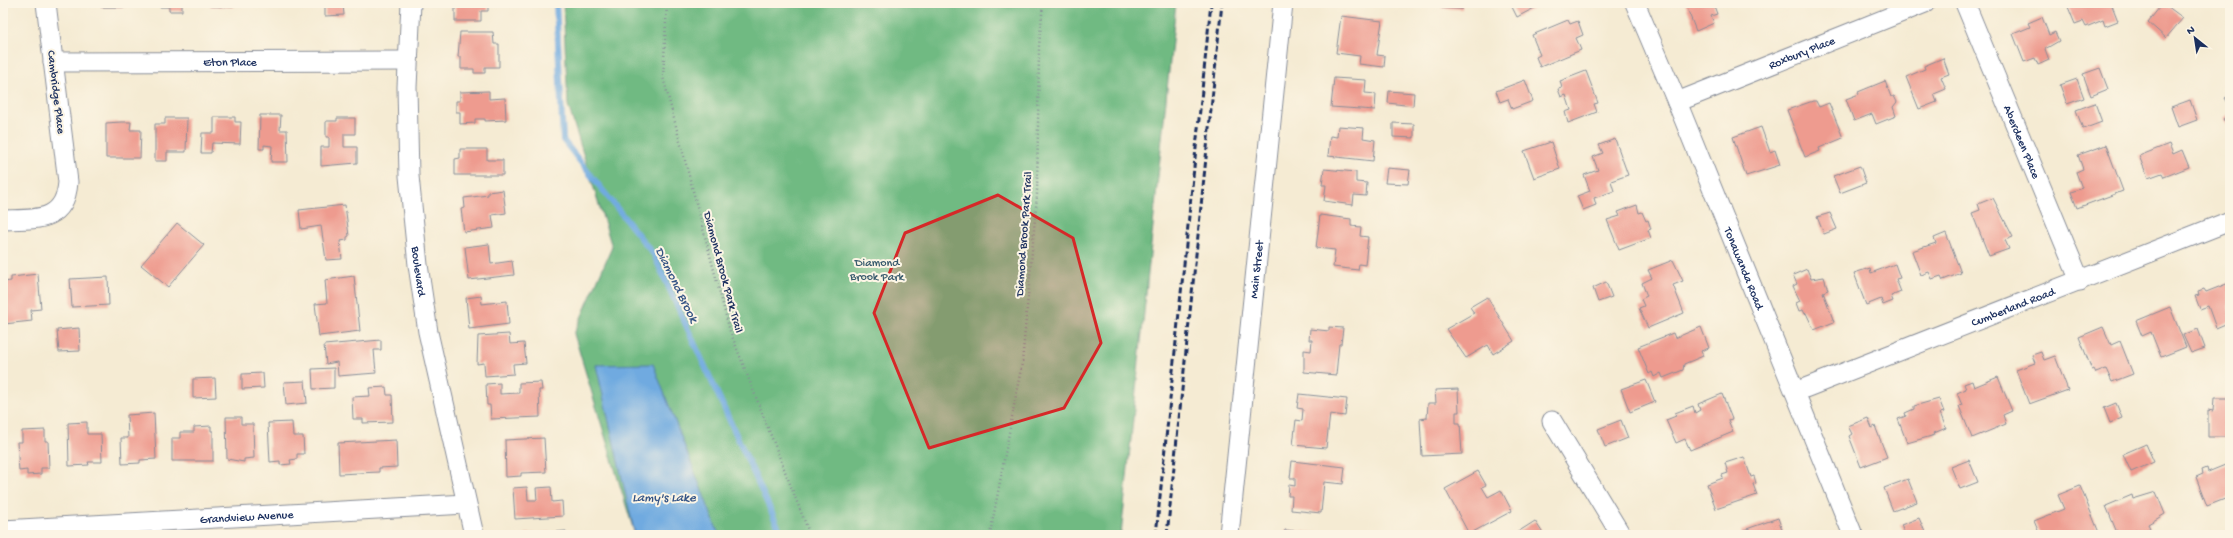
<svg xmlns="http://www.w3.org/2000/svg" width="2233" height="538" font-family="'Gochi Hand',sans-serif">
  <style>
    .forest { fill: #6fba82; stroke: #457470 }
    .water { fill: #70aae0; stroke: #466c9f }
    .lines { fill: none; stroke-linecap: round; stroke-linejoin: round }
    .stream { stroke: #70aae0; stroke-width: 6 }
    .building { fill: #ee9b8f }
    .minor-casing { stroke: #888d98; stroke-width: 21 }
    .path { stroke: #888d98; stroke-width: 2.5; stroke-dasharray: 1 3; stroke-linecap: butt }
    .minor { stroke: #fff; stroke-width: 19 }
    .rail { stroke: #1b2f5e; stroke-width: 3; stroke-dasharray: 6 3; stroke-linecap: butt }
    .marked { fill: #d62828; fill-opacity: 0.2; stroke: #d62828; stroke-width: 3; stroke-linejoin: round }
    .labels { text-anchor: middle; stroke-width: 4; stroke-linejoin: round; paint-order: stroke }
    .street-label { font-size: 12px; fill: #1b2f5e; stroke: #fcf5e5 }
    .park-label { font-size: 12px; fill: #375a6d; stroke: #fcf5e5 }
    .water-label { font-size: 13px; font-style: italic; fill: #355485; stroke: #fcf5e5 }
  </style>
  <rect width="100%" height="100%" fill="#fcf5e5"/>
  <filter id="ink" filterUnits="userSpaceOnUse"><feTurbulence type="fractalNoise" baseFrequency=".025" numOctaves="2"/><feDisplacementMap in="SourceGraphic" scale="8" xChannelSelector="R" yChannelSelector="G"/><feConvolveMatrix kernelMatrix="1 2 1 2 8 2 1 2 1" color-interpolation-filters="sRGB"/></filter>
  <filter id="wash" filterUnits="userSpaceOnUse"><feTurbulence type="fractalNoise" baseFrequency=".012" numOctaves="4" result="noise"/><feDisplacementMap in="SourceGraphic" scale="16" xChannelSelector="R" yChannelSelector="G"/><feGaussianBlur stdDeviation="0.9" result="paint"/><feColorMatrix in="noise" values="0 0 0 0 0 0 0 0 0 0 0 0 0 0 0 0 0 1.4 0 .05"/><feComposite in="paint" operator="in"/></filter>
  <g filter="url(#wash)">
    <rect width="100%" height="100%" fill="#f5ebd3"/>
    <!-- forest -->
    <path class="forest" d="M563,3H1176L1121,535H635L574,334L612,247L568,105Z"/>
    <!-- water -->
    <path class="water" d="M653,364L719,535H635L596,365Z"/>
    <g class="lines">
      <!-- stream -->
      <path class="stream" d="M556,3L563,140L654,255L782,535"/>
    </g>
    <g id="blocks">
      <!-- building -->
      <path class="building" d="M101,3H126V7H101Z
        M159,3H182V11H169V7H159Z
        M210,3H234L233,7L210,6Z
        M255,3H291V6H255Z
        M325,3H347L343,5L344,15L325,16Z
        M455,3H488V11H481V21H455Z
        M1442,3H1462V9L1442,8Z
        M1510,3H1544L1517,17Z
        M1685,3H1713L1717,14L1711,16L1714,23L1696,31Z
        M2076,3H2111L2118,21L2105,26L2103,20L2086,27L2083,21L2075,24L2068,7Z
        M2163,3L2183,18L2166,38L2148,22Z
        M1341,16L1382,21L1377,55L1385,56L1384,67L1359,64L1360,56L1336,53Z
        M2042,17L2049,35L2055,32L2059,41L2045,49L2049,60L2038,65L2035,58L2024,62L2013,34L2030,27L2028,23Z
        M1568,20L1570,24L1578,21L1583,35L1576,38L1581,50L1540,67L1536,57L1540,55L1532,35Z
        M460,32H493L494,44H499V67H485V73H474V69H461V57H458Z
        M1943,58L1949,74L1941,77L1946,89L1934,94L1937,102L1919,109L1906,77L1925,69L1924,66Z
        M2100,68L2108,89L2091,96L2083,74Z
        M1586,71L1598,103L1594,104L1597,112L1568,123L1565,112L1571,110L1566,95L1561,97L1558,89L1562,88L1560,81Z
        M1334,78L1366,80L1365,93L1376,94L1375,110L1331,107Z
        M2077,79L2084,98L2067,104L2060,85Z
        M1525,80L1533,101L1512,109L1508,99L1500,102L1496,91Z
        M1885,81L1891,97L1894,96L1897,102L1893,107L1896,116L1876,124L1872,114L1854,121L1846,99L1859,94L1858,92Z
        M489,91V99L505,98L506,120L485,121V119H475V123L460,124V112H456V101H460V92Z
        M1389,91L1414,93L1413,106L1388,103Z
        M2230,95V106L2225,98Z
        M2190,100L2197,120L2178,127L2171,107Z
        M1813,101H1816L1819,107L1829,103L1843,138L1819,148L1820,151L1805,157L1787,110Z
        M2095,103L2102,122L2083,129L2076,110Z
        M2230,114V129L2223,119Z
        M260,115H281L280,130H287L288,162H271L272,146L264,145V149H259Z
        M214,117H235V122H241L240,144L212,143L211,153H201L202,133H214Z
        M165,118H187L186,152H167V161H155V124H165Z
        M337,118H355V134H344V147H357V163L321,166V147H329V137H326V121H337Z
        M121,122H131L130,130H141L140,158H106V123Z
        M1393,123L1414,124V138L1393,137Z
        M1338,126L1364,128L1363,138L1375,140L1373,161L1328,156L1330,136L1337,137Z
        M1761,127L1770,152L1775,150L1780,165L1746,176L1733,137Z
        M1615,139L1628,175L1611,181L1614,191L1594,198L1596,205L1583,210L1577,196L1590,191L1584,175L1598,170L1593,157L1603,153L1599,145Z
        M1551,142L1560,169L1534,178L1524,151Z
        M2169,144L2173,154L2182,150L2189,167L2164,177L2162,173L2148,178L2139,156Z
        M2106,145L2123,191L2077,208L2071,192L2082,188L2076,172L2083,169L2078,155Z
        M460,149H487V160H503V175H455V159L460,158Z
        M1860,166L1866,183L1840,193L1833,176Z
        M1387,168L1410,170L1408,184L1385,183Z
        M1324,169L1356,172V182L1367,183L1366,196L1354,195L1353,205L1324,201L1326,185H1322Z
        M503,190L506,213L492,215L494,228L464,232L461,209L465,208L464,198L488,195V192Z
        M1993,198L2013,237L2005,240L2009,249L1989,256L1972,213L1980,210L1978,204Z
        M345,205L349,236L347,237V240L340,241L342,259L326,260L321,226L301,229L299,210Z
        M1637,205L1639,213L1642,212L1646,221L1648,220L1651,229L1648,230L1651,238L1619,250L1607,220L1620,216L1618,212Z
        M1830,213L1837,229L1824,234L1817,217Z
        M1320,215L1351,219V226L1361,227L1360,236L1368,237L1365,265L1359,264L1358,270L1333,267L1335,250L1316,248Z
        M177,223L204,245L168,287L141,265Z
        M1946,233L1961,273L1943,280L1941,276L1932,279L1929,272L1921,275L1912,251L1936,243L1934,238Z
        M489,244L491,264L512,261L514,275L469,280L465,247Z
        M1673,260L1683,281L1673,285L1684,313L1648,328L1639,308L1644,306L1641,299L1647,296L1642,283L1652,278L1648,270Z
        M1895,264L1900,278L1896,279L1901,292L1891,296L1893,301L1883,305L1881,299L1866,305L1854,273L1870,268L1871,273Z
        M1807,269L1811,279L1824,277L1828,290L1823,292L1834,322L1814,330L1806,313L1805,314L1803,310L1799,311L1796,303L1800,301L1793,286L1797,284L1793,275Z
        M38,274L41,309L31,310L32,321L4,324L3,282L11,281V277Z
        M354,276L360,331L319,336L315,304L327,303L325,280Z
        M108,277L109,305L72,307L70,279Z
        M1606,282L1612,297L1598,302L1593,288Z
        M2229,283L2230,322L2216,328L2208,306L2200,309L2195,296L2199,295L2198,291L2204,289L2206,292Z
        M481,296L482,304L507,301L509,324L469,329L466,298Z
        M1487,297L1514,341L1493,354L1488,345L1466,358L1446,329L1474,313L1470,307Z
        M2170,307L2186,347L2161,357L2151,332L2142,336L2136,321Z
        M1329,327L1343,328L1341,344H1339L1336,375L1304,372V350L1311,351L1312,340H1309L1310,329L1329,331Z
        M1701,327L1709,348L1701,351L1703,356L1684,364L1683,370L1663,378L1661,373L1654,377L1652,372L1649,374L1638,347L1673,333L1675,338Z
        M2103,327L2111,345L2120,341L2133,374L2112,382L2106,369L2096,373L2094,369L2092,370L2079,337Z
        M79,328L80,351L59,352L57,330Z
        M2198,329L2205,348L2191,353L2183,335Z
        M509,334L510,344L524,343L526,363L513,364L514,374L485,376L484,363L477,364L478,336Z
        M381,340V350H374L376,373L338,376L337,362L326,364L324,345Z
        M2041,352L2044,360L2055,356L2068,390L2029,404L2016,370L2035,363L2032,355Z
        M334,368V388L313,389L312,369Z
        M263,373L264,388L242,389V374Z
        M1998,377L2012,411L2003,415L2006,424L1972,438L1959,406L1962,405L1957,393L1966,389L1964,384L1972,381L1974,387Z
        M215,378L216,397L193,398V379Z
        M1646,380L1655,402L1630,412L1621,389Z
        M305,381L307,403L286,405L284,382Z
        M541,382L542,390H539L540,417L491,419L490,405H487L486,384L500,383V394L519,393V383Z
        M386,387L387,395H392L393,422L363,423V419H353L352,397L370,396L369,388Z
        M1458,389L1459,412H1456V423H1460L1462,454L1422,456L1420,419L1427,418L1428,403H1436L1435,390Z
        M1299,394L1347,399L1345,416L1330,414L1326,448L1293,445L1296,420L1302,421L1303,409L1297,408Z
        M1722,394L1732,419L1728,420L1733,432L1690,450L1685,439L1676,443L1666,420L1676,416L1675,413L1693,406L1695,413L1700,410L1698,404Z
        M2214,398H2230L2229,437H2208V410L2213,411Z
        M1939,399L1944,412L1940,413L1946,428L1934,433L1935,435L1907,443L1898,419L1906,416L1905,413L1914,409V406Z
        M2116,403L2122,418L2110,423L2104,408Z
        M154,413L156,459L140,460V463L122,464L121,438H128L127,415Z
        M226,417H241V424H253L254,458L244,459V462L227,459Z
        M1868,418L1872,428L1875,426L1887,457L1861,467L1849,436L1852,434L1848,426Z
        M1621,420L1628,438L1605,447L1598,429Z
        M87,422V434H101L102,462H88L89,465L69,466L68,423Z
        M292,422L293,436H303L304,454H297V459L290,460L291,464L280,465V461L270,462L268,423Z
        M211,426V431H213V461H172V438H180V432H194V427Z
        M45,430V441H48L49,468H41V474L27,475V470L19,471L17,442H22V431Z
        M544,438L546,472L521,473V476L506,477L505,440Z
        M396,440L397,467L379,468V472L339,474L338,443Z
        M2146,444L2154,462L2131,472L2123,454Z
        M1744,457L1751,477L1754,476L1756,483L1753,484L1757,495L1716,509L1707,484L1723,478L1722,475L1728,473L1725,463Z
        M1969,460L1978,482L1960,489L1951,467Z
        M1292,461L1345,467L1343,484L1324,482L1321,513L1291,510L1292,496H1288L1289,485L1295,486V478H1290Z
        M2230,463V497L2207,506L2196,477L2203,474L2202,470L2207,468L2208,472Z
        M1478,471L1486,485L1482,487L1488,497L1501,490L1512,511L1469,534L1445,489Z
        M1908,479L1917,502L1893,511L1884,488Z
        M2080,486L2100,535H2078L2077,533L2071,535H2040L2034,521L2064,509L2058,495Z
        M527,487L528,500H537L536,488L551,487L552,502L562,501L563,516L515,519L513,488Z
        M2156,492L2165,514L2148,524L2150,528L2138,533L2136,529L2118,535L2106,506L2132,495L2133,499Z
        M1778,518L1784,535H1742L1741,531Z
        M1919,518L1925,532L1918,535H1905L1901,525Z
        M1535,521L1544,535H1513Z
        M1285,530L1329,534V535H1284Z
        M566,531L567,535H525V534Z"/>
    </g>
  </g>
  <g filter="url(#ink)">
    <use href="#blocks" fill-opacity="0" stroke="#888d98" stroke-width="1"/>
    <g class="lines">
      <defs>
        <g id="minor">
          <path id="s1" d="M411,3L407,87L409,176L418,265L428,332L474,535"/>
          <path id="s2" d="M1635,3L1677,102L1853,535"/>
          <path id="s3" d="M1965,3L2080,281"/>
          <path id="s4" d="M53,62L408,61"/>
          <path id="s5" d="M1677,102L1925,3"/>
          <path d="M3,220C35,219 65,223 68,182L46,3"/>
          <path id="s6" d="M1795,392L2230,221"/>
          <path d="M1552,421L1621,535"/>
          <path id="s7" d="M3,530L466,504"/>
          <path id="s8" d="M1229,535L1283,3"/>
        </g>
      </defs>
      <!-- minor casing -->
      <use href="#minor" class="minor-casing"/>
      <!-- path -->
      <path class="path" d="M667,3L663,77L730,331L810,535
        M990,535L1022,363L1037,196L1039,46L1043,3"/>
      <!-- minor -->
      <use href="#minor" class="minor"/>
      <!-- rail -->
      <path class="rail" d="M1156,535L1211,3
        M1167,535L1222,3"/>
    </g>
  </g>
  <!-- marked area -->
  <path class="marked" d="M998,195L1073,238L1101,343L1064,408L929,448L874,313L905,233Z"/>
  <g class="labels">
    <!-- street labels -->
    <g class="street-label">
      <text dy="4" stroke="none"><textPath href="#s5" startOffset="134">Roxbury Place</textPath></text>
      <text dy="4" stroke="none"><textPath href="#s4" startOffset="177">Eton Place</textPath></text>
      <text transform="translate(57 92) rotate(83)" y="4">Cambridge Place</text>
      <text dy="4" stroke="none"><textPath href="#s3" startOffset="150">Aberdeen Place</textPath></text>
      <text transform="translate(1023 234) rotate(-86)" y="4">Diamond Brook Park Trail</text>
      <text dy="4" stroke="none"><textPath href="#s8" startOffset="267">Main Street</textPath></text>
      <text dy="4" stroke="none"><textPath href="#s2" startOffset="287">Tonawanda Road</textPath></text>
      <text dy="4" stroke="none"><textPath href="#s1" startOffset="269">Boulevard</textPath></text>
      <text transform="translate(724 272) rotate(75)" y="4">Diamond Brook Park Trail</text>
      <text dy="4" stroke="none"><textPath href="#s6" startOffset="234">Cumberland Road</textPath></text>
      <text dy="4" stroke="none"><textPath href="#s7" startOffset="244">Grandview Avenue</textPath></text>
    </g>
    <!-- park labels -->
    <g class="park-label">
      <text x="877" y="266">Diamond<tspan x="877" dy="14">Brook Park</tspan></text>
    </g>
    <!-- water labels -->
    <g class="water-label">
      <text transform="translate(678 284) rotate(64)" y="5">Diamond Brook</text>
      <text x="664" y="501">Lamy's Lake</text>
    </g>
  </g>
  <!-- margin -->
  <rect width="2233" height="538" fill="none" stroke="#fcf5e5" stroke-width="16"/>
  <!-- north arrow -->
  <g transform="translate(2195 38) rotate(330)" stroke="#fcf5e5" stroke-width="3" paint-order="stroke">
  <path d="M0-3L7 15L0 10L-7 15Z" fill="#1b2f5e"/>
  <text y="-6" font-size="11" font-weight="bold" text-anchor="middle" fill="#1b2f5e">N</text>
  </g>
</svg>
